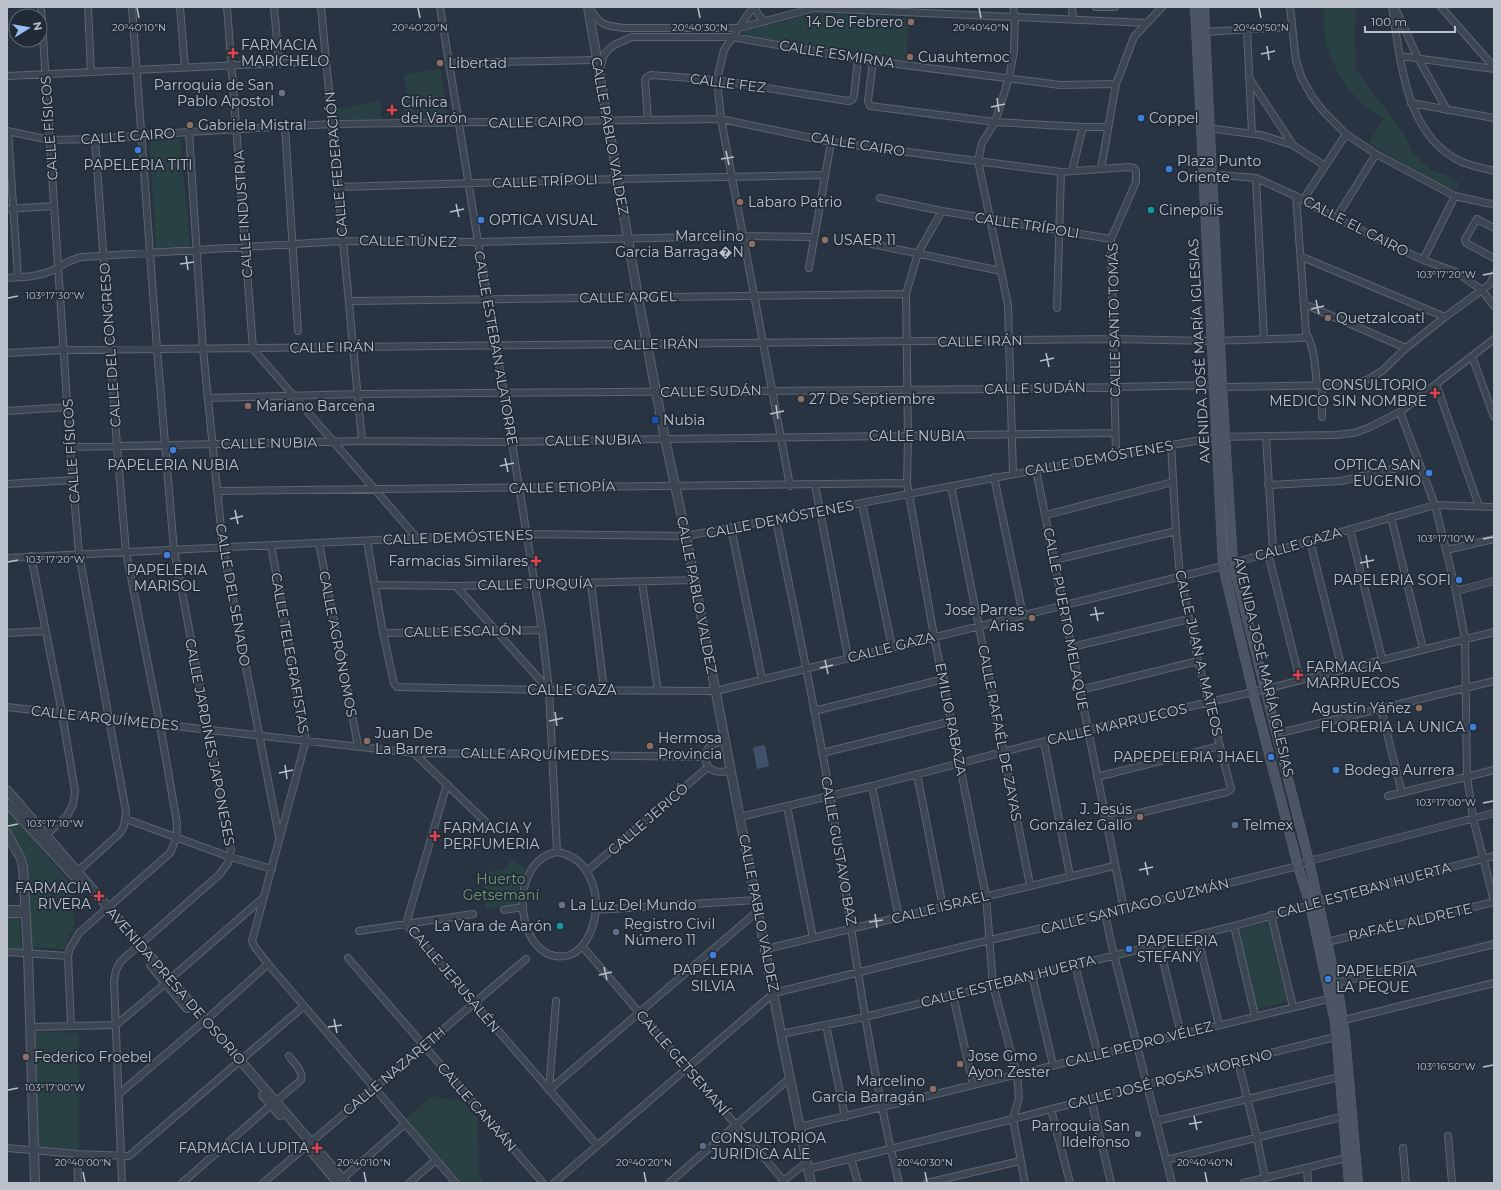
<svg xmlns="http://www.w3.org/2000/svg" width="1501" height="1190" font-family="Montserrat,sans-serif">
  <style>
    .green { fill: #2a4143 }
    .water { fill: #3f526a }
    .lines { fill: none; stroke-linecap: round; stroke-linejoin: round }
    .minor-casing { stroke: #5b646f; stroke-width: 8 }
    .tertiary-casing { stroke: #5b646f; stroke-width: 10 }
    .secondary-casing { stroke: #5b646f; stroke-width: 10 }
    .minor { stroke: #3c4652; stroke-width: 6 }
    .tertiary { stroke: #3c4652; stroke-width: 8 }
    .secondary { stroke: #4b5564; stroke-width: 9 }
    .ticks { fill: none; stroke: #bac1cb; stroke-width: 1.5 }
    .education-dot { fill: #8d6e63; stroke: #212b37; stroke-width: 1.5 }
    .health-dot { fill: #e0444e; stroke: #212b37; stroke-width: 1.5 }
    .worship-dot { fill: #6b7280; stroke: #212b37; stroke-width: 1.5 }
    .shop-dot { fill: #3f7fe0; stroke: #212b37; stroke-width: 1.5 }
    .culture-dot { fill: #0f9aa8; stroke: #212b37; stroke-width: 1.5 }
    .transit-dot { fill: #1a4fb4; stroke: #212b37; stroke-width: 1.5 }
    .service-dot { fill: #5c6f8a; stroke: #212b37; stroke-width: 1.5 }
    .labels { text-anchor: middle; stroke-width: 3.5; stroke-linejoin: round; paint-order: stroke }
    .poi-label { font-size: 14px; fill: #bac1cb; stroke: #212b37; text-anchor: start }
    .street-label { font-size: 14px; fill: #bac1cb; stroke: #212b37 }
    .park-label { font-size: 14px; fill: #729b7a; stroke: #212b37 }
    .ticks-label { font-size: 10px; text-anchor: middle; fill: #bac1cb; stroke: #212b37; stroke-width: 3.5; stroke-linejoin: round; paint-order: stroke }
  </style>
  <rect width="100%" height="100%" fill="#283442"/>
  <!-- green -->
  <path class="green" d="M1324,7H1356L1355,35L1356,68L1366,83L1404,134L1413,154L1432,170L1448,176L1459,183L1457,190L1451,189L1432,180L1369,143L1384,118C1378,115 1371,112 1366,107C1353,97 1336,72 1330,56C1324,41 1324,23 1324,7Z
    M818,13L908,18L907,61L742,36L744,31Z
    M440,69L449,118L404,119L402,97L407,95L404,75Z
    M380,101L382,119H337V109Z
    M180,139L190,246L156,248L149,140Z
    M7,810L73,886L74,929L69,935L65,949L31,947L28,861L8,827Z
    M513,859L526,870L519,887L518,904L486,909L483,873L504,869Z
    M7,917H19L21,949L7,948Z
    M1267,922L1288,1002L1257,1009L1238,930Z
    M34,1032L79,1033V1150L37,1147Z
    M432,1096L464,1102L478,1119L479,1175L483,1181L481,1183H462L406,1119Z"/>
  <!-- water -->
  <path class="water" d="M765,745L769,766L757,769L753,747Z"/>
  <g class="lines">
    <defs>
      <path id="minor" d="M41,7L70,447L79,554L126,812L124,826L120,833L77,872
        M88,7L91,72
        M180,7L185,68
        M227,7L253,349L417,538
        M274,7L279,63
        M321,7L362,441
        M440,7L478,242L504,393L542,630L549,690L557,852
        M753,7L724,50L717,80L721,119L790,486
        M754,7L760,17L766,21
        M1072,7L1073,20
        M1096,7H1115
        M1290,7L1296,61L1302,79L1313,98L1324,112L1346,134L1376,154L1455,196L1486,203L1494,204
        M1392,7C1401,61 1405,136 1462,162C1472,166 1483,168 1494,171
        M1441,7L1494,67
        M590,8C599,25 606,26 624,28H739L815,8L1147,23
        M1395,8L1418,58L1447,110
        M1247,29L1252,134
        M1203,32L1291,27
        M1400,56L1494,69
        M873,61L868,101L870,106L995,122L1083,127H1108
        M448,63L597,60
        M600,69L604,55L609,49L614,45L632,37H732L858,59L1060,85L1116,84
        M7,76L326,61
        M1249,78L1293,145
        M1411,103L1494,118
        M648,120L645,80L647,77L651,75L717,80L848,101L852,100L854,96L858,59
        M285,127L298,331
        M1207,128L1261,135L1293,145L1325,166
        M7,131L50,140L95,139L189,132L332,124L721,119L831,142L1061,172L1129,167L1134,168L1136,171V182L1111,239L1116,455
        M8,131L18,277
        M189,132L203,349L223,548L279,837
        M1101,169L1116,84L1134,37L1162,7
        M1072,171L1083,127
        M1209,174L1256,178L1296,196L1336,218L1423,260L1456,272L1482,290L1494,306
        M1256,178L1264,339
        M338,187L618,179L825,175
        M880,198L942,211L1111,239
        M1303,200L1346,134
        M7,209L54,206
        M942,211L918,253L906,294L908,437L907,483L934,636L986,896L993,985L1017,1075L1019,1098L1013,1119L1025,1183
        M1336,218L1376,154
        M1494,228L1477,219L1465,239L1466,243L1494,258
        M872,244L1001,271
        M1302,257L1445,317
        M1423,260L1455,196
        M809,268L831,142
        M7,278C22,277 37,277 51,271C61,266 70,259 82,257L343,241L478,242L742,236L814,237
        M349,301L906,294
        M1304,304L1406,348
        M1057,308L1061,172
        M1306,333C1315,349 1315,368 1317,385
        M7,353L64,350L1113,339L1212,341L1301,338L1305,337L1306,333L1296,196
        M1472,356L1494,417
        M1436,384L1479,506
        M1322,385V417
        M1222,387L1338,385L1360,382L1369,379L1382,371L1406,348L1445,317L1490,284L1494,275
        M208,398L358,394L1010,389L1214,385
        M7,411L68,407
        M1400,412L1435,505L1456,591L1465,639L1467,777L1473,818L1494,901
        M1266,436L1273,551
        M70,447L362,441L512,442L665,439L1115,433
        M1036,470L1124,909
        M1013,474L1008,305L978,161L982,143L995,122L1009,78L1014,51L1015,17L1013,7
        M994,477L1023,615
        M7,484L73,480
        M815,485L848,657
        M1268,485L1341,481L1419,463
        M951,486L1030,885
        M217,491L907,483
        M862,503L892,647
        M1046,515L1173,482
        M1391,517L1423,649
        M776,520C796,620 818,719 834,819C854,941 869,1063 899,1183
        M731,528L762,679
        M1350,529L1382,659
        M367,541L383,633L394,683L397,687L549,690L716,691L1223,566L1435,505L1494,507
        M1310,541L1342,669
        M319,543L358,746
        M271,545L306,740L252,941L254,946L268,964L456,1183
        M1446,550L1494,539
        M1268,553L1300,680
        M31,556L62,713L75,791L73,805L67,816L44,837
        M7,558L417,538L527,534L686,536L1116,455L1217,437L1335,435L1354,433L1368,428L1400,412L1494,339
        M1055,560L1176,531
        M642,582L658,691
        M591,583L604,690
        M375,585L456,586L695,580
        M456,586L549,690
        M1456,591L1494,581
        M7,633L45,631
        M383,633L542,630
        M1072,647L1189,619
        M1080,690L1198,661
        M7,707L414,753L705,757
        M1381,709L1402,793
        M814,711L944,679
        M1276,734L1494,681
        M725,740C721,742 716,742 712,745C702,751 703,767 715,771C720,773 725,771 731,771
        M1044,742L1070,876
        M414,753L492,828
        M822,753L952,721
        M917,774L943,907
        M1097,777L1220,746
        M447,784L406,924L597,1145
        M872,786L899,918
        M1388,796L1494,770
        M787,806L813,938
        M740,817L872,786L1088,730L1253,692L1494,632
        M126,819L230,857L272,869
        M1106,821L1227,792L1231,789L1198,661L1180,576L1176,531L1171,444
        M557,852C589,857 601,893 594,921C591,934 583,950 570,955C517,970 503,862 557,852Z
        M587,871L708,767
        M7,909H26
        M504,910L523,907
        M595,910L757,900
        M7,914H26
        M1105,914L1114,955L1172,1183
        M1271,915L1293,1007
        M1234,926L1255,1016
        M359,931L473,914
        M1197,935L1219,1025
        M1327,942L1494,902
        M1159,944L1181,1034
        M582,946L784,1181
        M766,949L1114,866
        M7,952L68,956
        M348,958L543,1183
        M1075,965L1098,1055
        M1032,975L1053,1065
        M170,979L263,898
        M1336,983L1494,944
        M953,995L973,1085
        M206,1020L268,964
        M1340,1021L1494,983
        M826,1025L845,1117
        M71,1026L68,956L70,948L79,933L170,853C176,843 177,834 177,823L160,725L126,552L117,446L95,139
        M30,1027L116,1025L166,983
        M781,1034L865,1017L1234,926L1310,905L1318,901L1494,856
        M1238,1061L1257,1138L1265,1178
        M549,1090L759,910
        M549,1090L556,1001
        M119,1094L201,1024
        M1091,1099L1111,1183
        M275,1102L301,1080C304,1072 294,1063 289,1056
        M1051,1109L1070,1183
        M1156,1121L1339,1077
        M800,1127L1332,998
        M1448,1136L1452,1183
        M7,1148L77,1154L129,1156L304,1006
        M1403,1148L1406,1183
        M77,1154L78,1183
        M851,1158L858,1183
        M1166,1160L1345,1116
        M1307,1168L1308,1183
        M808,1169L1013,1119L1238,1061L1339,1036
        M342,1179L405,1124
        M782,1182L807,1162
        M122,1183L114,981L116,970L121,961L219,875L228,863L231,850L174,550L157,349L132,7
        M182,1183L271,1105
        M263,1183L526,959
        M409,1183L436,1160
        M554,1183L774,993L990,940L1124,909L1298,866L1309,861L1494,813
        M669,1183L790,1078
        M927,1183L1020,1161
        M1244,1183L1350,1157"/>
      <path id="tertiary" d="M588,7L638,297L665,439L686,536L781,1034L811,1183
        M7,790L346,1183
        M7,803L75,877
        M7,833L21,859L23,867L28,954L35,1183
        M151,965L187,1008
        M263,1095L280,1115
        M306,1145L338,1183"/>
      <path id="secondary" d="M1195,7L1223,566L1253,692L1298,866L1310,905L1335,1022L1349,1183
        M1204,7L1222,387L1233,563L1309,861L1339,996L1345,1035L1358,1183"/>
    </defs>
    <!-- minor casing -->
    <use href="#minor" class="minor-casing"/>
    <!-- tertiary casing -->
    <use href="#tertiary" class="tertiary-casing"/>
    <!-- secondary casing -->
    <use href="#secondary" class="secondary-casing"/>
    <!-- minor -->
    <use href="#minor" class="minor"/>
    <!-- tertiary -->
    <use href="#tertiary" class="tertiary"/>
    <!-- secondary -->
    <use href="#secondary" class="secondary"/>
  </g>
  <!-- ticks -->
  <path class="ticks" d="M137,8L139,18M418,8L420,18M698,8L700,18M979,8L981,18M1259,8L1261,18M1267,46L1269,60M1261,54L1275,51M997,98L999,112M991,107L1005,104M726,151L729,165M721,159L734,157M456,204L459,217M450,212L464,209M186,256L188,270M180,264L194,262M1483,275L1493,273M8,298L18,296M1316,300L1319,314M1311,309L1324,306M1046,353L1049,367M1040,361L1054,358M776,405L778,419M770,414L784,411M505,458L508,472M500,466L514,463M235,510L238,524M230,519L243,516M1483,539L1493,537M1366,555L1368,568M8,562L18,560M1360,563L1374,560M1095,607L1098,621M1090,615L1104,613M825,660L828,674M820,668L833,665M555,712L557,726M549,721L563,718M285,765L287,779M279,773L293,770M1483,803L1493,801M8,826L18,824M1145,862L1148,875M1139,870L1153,867M875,914L877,928M869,922L883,920M604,967L607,980M599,975L612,972M334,1019L337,1033M328,1027L342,1025M1483,1067L1493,1065M8,1090L18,1088M1194,1116L1197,1130M1189,1124L1202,1122M83,1172L85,1182M364,1172L366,1182M644,1172L646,1182M925,1172L927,1182M1205,1172L1207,1182"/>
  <!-- markers -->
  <g class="education-dot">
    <circle cx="911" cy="22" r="4"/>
    <circle cx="910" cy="57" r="4"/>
    <circle cx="440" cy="63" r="4"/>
    <circle cx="190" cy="125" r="4"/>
    <circle cx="740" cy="202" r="4"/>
    <circle cx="825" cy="240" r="4"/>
    <circle cx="752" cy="244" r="4"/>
    <circle cx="1328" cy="318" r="4"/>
    <circle cx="801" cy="399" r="4"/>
    <circle cx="248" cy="406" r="4"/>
    <circle cx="1032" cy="618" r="4"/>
    <circle cx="1419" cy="708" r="4"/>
    <circle cx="367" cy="741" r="4"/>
    <circle cx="650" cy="746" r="4"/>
    <circle cx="1140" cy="817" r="4"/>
    <circle cx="26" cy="1057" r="4"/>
    <circle cx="960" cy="1064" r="4"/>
    <circle cx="933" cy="1089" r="4"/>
  </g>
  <g class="health-dot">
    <path d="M231 47h4v4h4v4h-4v4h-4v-4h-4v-4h4z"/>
    <path d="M390 104h4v4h4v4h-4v4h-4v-4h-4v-4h4z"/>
    <path d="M1433 387h4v4h4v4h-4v4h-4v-4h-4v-4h4z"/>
    <path d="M534 555h4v4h4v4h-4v4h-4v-4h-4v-4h4z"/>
    <path d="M1296 669h4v4h4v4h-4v4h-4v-4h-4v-4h4z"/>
    <path d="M433 830h4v4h4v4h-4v4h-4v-4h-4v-4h4z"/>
    <path d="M97 890h4v4h4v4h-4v4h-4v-4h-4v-4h4z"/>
    <path d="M315 1142h4v4h4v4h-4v4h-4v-4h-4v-4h4z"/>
  </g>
  <g class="worship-dot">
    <circle cx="282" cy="93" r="4"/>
    <circle cx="562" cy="905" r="4"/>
    <circle cx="1138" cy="1134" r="4"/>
  </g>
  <g class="shop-dot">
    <circle cx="1141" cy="118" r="4"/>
    <circle cx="138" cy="150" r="4"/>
    <circle cx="1169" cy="169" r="4"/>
    <circle cx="481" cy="220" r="4"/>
    <circle cx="173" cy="450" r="4"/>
    <circle cx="1429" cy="473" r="4"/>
    <circle cx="167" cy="555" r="4"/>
    <circle cx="1459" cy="580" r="4"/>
    <circle cx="1473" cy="727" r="4"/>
    <circle cx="1271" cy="757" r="4"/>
    <circle cx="1336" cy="770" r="4"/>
    <circle cx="1129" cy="949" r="4"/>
    <circle cx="713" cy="955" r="4"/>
    <circle cx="1328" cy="979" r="4"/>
  </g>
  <g class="culture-dot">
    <circle cx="1151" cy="210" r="4"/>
    <circle cx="560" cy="926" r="4"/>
  </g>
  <rect class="transit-dot" x="651" y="416" width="8" height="8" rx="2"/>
  <g class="service-dot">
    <circle cx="1235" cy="825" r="4"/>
    <circle cx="616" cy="932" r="4"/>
    <circle cx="703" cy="1146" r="4"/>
  </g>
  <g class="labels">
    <!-- poi labels -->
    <g class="poi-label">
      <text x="903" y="27" text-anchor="end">14 De Febrero</text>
      <text x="241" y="50">FARMACIA<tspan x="241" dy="16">MARICHELO</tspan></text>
      <text x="918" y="62">Cuauhtemoc</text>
      <text x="448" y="68">Libertad</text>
      <text x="274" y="90" text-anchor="end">Parroquia de San<tspan x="274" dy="16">Pablo Apostol</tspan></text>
      <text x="401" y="107">Clínica<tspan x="401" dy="16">del Varón</tspan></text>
      <text x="1149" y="123">Coppel</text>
      <text x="198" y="130">Gabriela Mistral</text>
      <text x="1177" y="166">Plaza Punto<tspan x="1177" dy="16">Oriente</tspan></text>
      <text x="138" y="170" text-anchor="middle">PAPELERIA TITI</text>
      <text x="748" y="207">Labaro Patrio</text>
      <text x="1159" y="215">Cinepolis</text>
      <text x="489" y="225">OPTICA VISUAL</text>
      <text x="744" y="241" text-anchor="end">Marcelino<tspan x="744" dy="16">Garcia Barraga�N</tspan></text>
      <text x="833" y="245">USAER 11</text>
      <text x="1336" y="323">Quetzalcoatl</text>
      <text x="1427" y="390" text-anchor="end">CONSULTORIO<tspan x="1427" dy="16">MEDICO SIN NOMBRE</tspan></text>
      <text x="809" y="404">27 De Septiembre</text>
      <text x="256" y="411">Mariano Barcena</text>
      <text x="663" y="425">Nubia</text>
      <text x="173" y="470" text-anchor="middle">PAPELERIA NUBIA</text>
      <text x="1421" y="470" text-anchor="end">OPTICA SAN<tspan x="1421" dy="16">EUGENIO</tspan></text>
      <text x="528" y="566" text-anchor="end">Farmacias Similares</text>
      <text x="167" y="575" text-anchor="middle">PAPELERIA<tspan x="167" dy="16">MARISOL</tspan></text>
      <text x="1451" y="585" text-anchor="end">PAPELERIA SOFI</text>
      <text x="1024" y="615" text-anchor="end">Jose Parres<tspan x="1024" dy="16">Arias</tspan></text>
      <text x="1306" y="672">FARMACIA<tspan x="1306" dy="16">MARRUECOS</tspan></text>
      <text x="1411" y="713" text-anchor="end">Agustín Yáñez</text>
      <text x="1465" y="732" text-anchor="end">FLORERIA LA UNICA</text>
      <text x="375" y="738">Juan De<tspan x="375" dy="16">La Barrera</tspan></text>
      <text x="658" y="743">Hermosa<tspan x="658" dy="16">Provincia</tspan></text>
      <text x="1263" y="762" text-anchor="end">PAPEPELERIA JHAEL</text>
      <text x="1344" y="775">Bodega Aurrera</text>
      <text x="1132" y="814" text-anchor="end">J. Jesús<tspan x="1132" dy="16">González Gallo</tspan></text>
      <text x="1243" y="830">Telmex</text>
      <text x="443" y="833">FARMACIA Y<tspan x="443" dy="16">PERFUMERIA</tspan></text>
      <text x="91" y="893" text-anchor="end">FARMACIA<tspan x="91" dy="16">RIVERA</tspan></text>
      <text x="570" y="910">La Luz Del Mundo</text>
      <text x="624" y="929">Registro Civil<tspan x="624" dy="16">Número 11</tspan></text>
      <text x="552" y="931" text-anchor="end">La Vara de Aarón</text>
      <text x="1137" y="946">PAPELERIA<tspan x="1137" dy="16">STEFANY</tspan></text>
      <text x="713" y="975" text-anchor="middle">PAPELERIA<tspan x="713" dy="16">SILVIA</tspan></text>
      <text x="1336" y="976">PAPELERIA<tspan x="1336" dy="16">LA PEQUE</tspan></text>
      <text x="968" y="1061">Jose Gmo<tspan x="968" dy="16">Ayon Zester</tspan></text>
      <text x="34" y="1062">Federico Froebel</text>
      <text x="925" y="1086" text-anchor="end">Marcelino<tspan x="925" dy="16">Garcia Barragán</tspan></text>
      <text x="1130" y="1131" text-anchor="end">Parroquia San<tspan x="1130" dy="16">Ildelfonso</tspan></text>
      <text x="711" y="1143">CONSULTORIOA<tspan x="711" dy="16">JURIDICA ALE</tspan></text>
      <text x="309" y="1153" text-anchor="end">FARMACIA LUPITA</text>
    </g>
    <!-- street labels -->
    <g class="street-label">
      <text transform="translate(837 54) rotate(9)" y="5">CALLE ESMIRNA</text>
      <text transform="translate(728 83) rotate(7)" y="5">CALLE FEZ</text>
      <text transform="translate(536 122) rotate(-1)" y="5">CALLE CAIRO</text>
      <text transform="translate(49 128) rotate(-94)" y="5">CALLE FÍSICOS</text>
      <text transform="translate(128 136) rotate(-4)" y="5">CALLE CAIRO</text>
      <text transform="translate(610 136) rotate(80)" y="5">CALLE PABLO VALDEZ</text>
      <text transform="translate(858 144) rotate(9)" y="5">CALLE CAIRO</text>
      <text transform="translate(336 164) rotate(-95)" y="5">CALLE FEDERACIÓN</text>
      <text transform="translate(545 181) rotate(-2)" y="5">CALLE TRÍPOLI</text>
      <text transform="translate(243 214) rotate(-94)" y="5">CALLE INDUSTRIA</text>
      <text transform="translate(1027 225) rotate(9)" y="5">CALLE TRÍPOLI</text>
      <text transform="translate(1356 226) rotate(27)" y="5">CALLE EL CAIRO</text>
      <text transform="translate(408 241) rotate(1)" y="5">CALLE TÚNEZ</text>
      <text transform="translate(628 297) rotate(-1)" y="5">CALLE ARGEL</text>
      <text transform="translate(1114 320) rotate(-91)" y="5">CALLE SANTO TOMÁS</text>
      <text transform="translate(980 341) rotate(-1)" y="5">CALLE IRÁN</text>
      <text transform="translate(656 344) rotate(-1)" y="5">CALLE IRÁN</text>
      <text transform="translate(110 345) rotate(-94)" y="5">CALLE DEL CONGRESO</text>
      <text transform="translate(332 347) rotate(-1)" y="5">CALLE IRÁN</text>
      <text transform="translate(496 348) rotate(80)" y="5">CALLE ESTEBAN ALATORRE</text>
      <text transform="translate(1199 351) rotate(-93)" y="5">AVENIDA JOSÉ MARÍA IGLESIAS</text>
      <text transform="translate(1035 388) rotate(-1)" y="5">CALLE SUDÁN</text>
      <text transform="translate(711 391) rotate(-1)" y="5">CALLE SUDÁN</text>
      <text x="917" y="441">CALLE NUBIA</text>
      <text transform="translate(593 440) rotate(-1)" y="5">CALLE NUBIA</text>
      <text transform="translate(269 443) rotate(-1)" y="5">CALLE NUBIA</text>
      <text transform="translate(71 451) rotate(-94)" y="5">CALLE FÍSICOS</text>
      <text transform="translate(1099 458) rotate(-10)" y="5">CALLE DEMÓSTENES</text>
      <text transform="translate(562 487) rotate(-1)" y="5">CALLE ETIOPÍA</text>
      <text transform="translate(780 519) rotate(-11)" y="5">CALLE DEMÓSTENES</text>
      <text transform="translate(458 537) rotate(-2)" y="5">CALLE DEMÓSTENES</text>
      <text transform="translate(1298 544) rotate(-16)" y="5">CALLE GAZA</text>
      <text transform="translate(535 584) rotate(-1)" y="5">CALLE TURQUÍA</text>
      <text transform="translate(233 595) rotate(80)" y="5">CALLE DEL SENADO</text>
      <text transform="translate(697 595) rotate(79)" y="5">CALLE PABLO VALDEZ</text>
      <text transform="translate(1066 619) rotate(79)" y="5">CALLE PUERTO MELAQUE</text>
      <text transform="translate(463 631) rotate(-1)" y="5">CALLE ESCALÓN</text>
      <text transform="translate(338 644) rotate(79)" y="5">CALLE AGRÓNOMOS</text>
      <text transform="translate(891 647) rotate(-14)" y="5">CALLE GAZA</text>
      <text transform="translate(290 653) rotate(80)" y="5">CALLE TELEGRAFISTAS</text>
      <text transform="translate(1199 653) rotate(77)" y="5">CALLE JUAN A. MATEOS</text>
      <text transform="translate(1264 667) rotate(77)" y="5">AVENIDA JOSÉ MARÍA IGLESIAS</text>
      <text x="572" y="695">CALLE GAZA</text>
      <text transform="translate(105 718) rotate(6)" y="5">CALLE ARQUÍMEDES</text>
      <text transform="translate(951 719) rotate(79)" y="5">EMILIO RABAZA</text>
      <text transform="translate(1117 724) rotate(-13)" y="5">CALLE MARRUECOS</text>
      <text transform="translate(1000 733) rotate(79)" y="5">CALLE RAFAÉL DE ZAYAS</text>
      <text transform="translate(210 742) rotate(79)" y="5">CALLE JARDINES JAPONESES</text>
      <text transform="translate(535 754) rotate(1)" y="5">CALLE ARQUÍMEDES</text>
      <text transform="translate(648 819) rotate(-41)" y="5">CALLE JERICÓ</text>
      <text transform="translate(839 851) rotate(80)" y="5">CALLE GUSTAVO BAZ</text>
      <text transform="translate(1364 890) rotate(-15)" y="5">CALLE ESTEBAN HUERTA</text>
      <text transform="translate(1135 906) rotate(-14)" y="5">CALLE SANTIAGO GUZMÁN</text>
      <text transform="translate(940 907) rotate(-14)" y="5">CALLE ISRAEL</text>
      <text transform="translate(759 913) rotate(79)" y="5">CALLE PABLO VALDEZ</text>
      <text transform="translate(1410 922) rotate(-13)" y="5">RAFAÉL ALDRETE</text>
      <text transform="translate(454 979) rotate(50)" y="5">CALLE JERUSALÉN</text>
      <text transform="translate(1008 981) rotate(-14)" y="5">CALLE ESTEBAN HUERTA</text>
      <text transform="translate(176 986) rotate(49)" y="5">AVENIDA PRESA DE OSORIO</text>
      <text transform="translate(1139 1044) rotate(-14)" y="5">CALLE PEDRO VÉLEZ</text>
      <text transform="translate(683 1063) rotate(49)" y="5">CALLE GETSEMANÍ</text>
      <text transform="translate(394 1071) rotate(-40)" y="5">CALLE NAZARETH</text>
      <text transform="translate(1170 1079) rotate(-14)" y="5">CALLE JOSÉ ROSAS MORENO</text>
      <text transform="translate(477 1107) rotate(49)" y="5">CALLE CANAÁN</text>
    </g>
    <!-- park labels -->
    <g class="park-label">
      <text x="501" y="884">Huerto<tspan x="501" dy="16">Getsemaní</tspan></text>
    </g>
  </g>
  <g class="ticks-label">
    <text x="139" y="31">20°40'10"N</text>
    <text x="420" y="31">20°40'20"N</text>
    <text x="700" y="31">20°40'30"N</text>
    <text x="981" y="31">20°40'40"N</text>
    <text x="1261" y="31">20°40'50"N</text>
    <text x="1446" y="278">103°17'20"W</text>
    <text x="55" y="299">103°17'30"W</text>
    <text x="1446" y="542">103°17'10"W</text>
    <text x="55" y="563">103°17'20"W</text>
    <text x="1446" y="806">103°17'00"W</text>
    <text x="55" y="827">103°17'10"W</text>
    <text x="1446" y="1070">103°16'50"W</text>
    <text x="55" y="1091">103°17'00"W</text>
    <text x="83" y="1166">20°40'00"N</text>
    <text x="364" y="1166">20°40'10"N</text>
    <text x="644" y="1166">20°40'20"N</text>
    <text x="925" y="1166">20°40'30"N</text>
    <text x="1205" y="1166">20°40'40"N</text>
  </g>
  <!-- border -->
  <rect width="1501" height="1190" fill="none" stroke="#bac1cb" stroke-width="16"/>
  <!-- north arrow -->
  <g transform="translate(28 28) rotate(79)"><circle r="19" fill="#212b37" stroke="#5e6772"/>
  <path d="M0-3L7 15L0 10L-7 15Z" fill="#97bef3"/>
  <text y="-6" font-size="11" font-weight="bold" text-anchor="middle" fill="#bac1cb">N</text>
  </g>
  <!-- scale -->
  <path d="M1365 26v6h90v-6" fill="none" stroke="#bac1cb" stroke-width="2"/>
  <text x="1371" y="26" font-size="12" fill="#bac1cb" stroke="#212b37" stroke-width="3" paint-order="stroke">100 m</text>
</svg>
